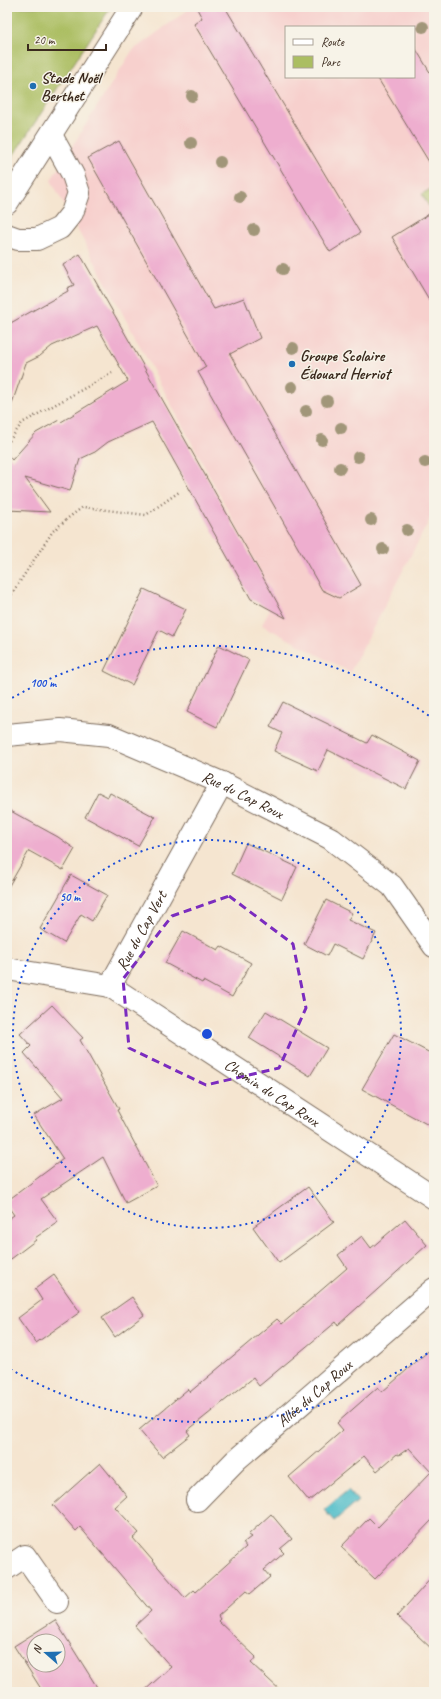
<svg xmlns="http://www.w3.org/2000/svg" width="441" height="1699" font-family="Caveat,sans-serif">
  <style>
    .built { fill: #f7d0cd; fill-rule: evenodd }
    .green { fill: #abbe62; stroke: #737440 }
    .water { fill: #50bdc9; stroke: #467474 }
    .building { fill: #eeaecf; fill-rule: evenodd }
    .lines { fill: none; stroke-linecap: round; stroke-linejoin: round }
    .minor-casing { stroke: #7c6b5c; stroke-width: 24 }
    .path { stroke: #7c6b5c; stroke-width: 2.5; stroke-dasharray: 1 3; stroke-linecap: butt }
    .minor { stroke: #fff; stroke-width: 22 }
    .tree { fill: #a19679 }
    .marked { fill: none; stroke: #7b2cbf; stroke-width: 3; stroke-dasharray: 8 5; stroke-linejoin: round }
    .ring { fill: none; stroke: #1d4ed8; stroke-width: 2; stroke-dasharray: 2 4 }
    .poi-dot { fill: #1f6fb2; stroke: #f7f3e8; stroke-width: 1.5 }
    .labels { text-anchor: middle; stroke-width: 3; stroke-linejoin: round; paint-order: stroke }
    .poi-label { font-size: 16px; font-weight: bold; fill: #3b2a1e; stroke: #f7f3e8; text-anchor: start }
    .street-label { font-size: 16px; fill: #3b2a1e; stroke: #f7f3e8 }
    .centre { fill: #1d4ed8; stroke: #f7f3e8; stroke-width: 2 }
    .ring-label { font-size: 12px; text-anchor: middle; font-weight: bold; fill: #1d4ed8; stroke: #f7f3e8; stroke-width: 3; stroke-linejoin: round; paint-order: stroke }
  </style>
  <rect width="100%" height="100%" fill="#f7f3e8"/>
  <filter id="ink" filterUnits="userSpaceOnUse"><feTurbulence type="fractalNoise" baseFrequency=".025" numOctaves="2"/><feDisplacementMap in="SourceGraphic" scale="8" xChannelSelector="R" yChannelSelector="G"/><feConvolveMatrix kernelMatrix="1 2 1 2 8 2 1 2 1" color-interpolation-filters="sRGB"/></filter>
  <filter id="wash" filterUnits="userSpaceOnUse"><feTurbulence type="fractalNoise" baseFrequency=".012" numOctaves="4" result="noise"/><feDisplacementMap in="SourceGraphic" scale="16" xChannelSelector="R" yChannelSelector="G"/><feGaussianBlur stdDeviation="0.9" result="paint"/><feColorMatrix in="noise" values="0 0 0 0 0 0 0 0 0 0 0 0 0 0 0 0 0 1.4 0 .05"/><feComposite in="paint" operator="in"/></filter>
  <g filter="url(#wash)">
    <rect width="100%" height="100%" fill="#f5e5d0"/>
    <!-- built -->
    <path class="built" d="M192,7H434V187L422,194L434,216V511L350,672L262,625L275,598L51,180L132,51ZM286,27H414V77H286Z"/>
    <!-- green -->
    <path class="green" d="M7,7H111L7,165Z
      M434,187V216L422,194Z"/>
    <!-- water -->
    <path class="water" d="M348,1490L358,1501L334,1521L324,1510Z"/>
    <g id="blocks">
      <!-- building -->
      <path class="building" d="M196,7H225L360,233L330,252L194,24L202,18Z
        M414,46L434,79V170L377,77H414Z
        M119,141L214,309L244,298L260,338L230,354L361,585L339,598L322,590L198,372L206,367L88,158Z
        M434,211V308L392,237Z
        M80,254L286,618L251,599L152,422L108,442L95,452L80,459L70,491L25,478L50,512L7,510V454L12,460L36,433L59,420L61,422L128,381L97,326L52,346L40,356L26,363L10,409L7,408V325L68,291L67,288L74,285L63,265Z
        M144,589L186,609L172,637L159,630L132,685L104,671Z
        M219,645L249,660L217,727L187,712Z
        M283,702L367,743L372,735L420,761L406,789L328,750L318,771L274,751L282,733L270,727Z
        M98,792L108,797L110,793L155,817L138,846L85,817Z
        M7,809L58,837L75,849L63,870L29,851L7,889Z
        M246,843L297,867L282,899L232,874Z
        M71,875L107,895L92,921L81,914L64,943L40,929Z
        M326,900L352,913L348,920L376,933L363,959L333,944L327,956L304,944Z
        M183,931L218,950L221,946L251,963L232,997L203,981L202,983L165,963Z
        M52,1005L83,1038L80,1040L119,1109L117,1110L157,1186L126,1203L103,1157L41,1199L58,1222L35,1238L36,1240L7,1262V1220L14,1215L7,1205V1201L63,1159L34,1115L63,1098L24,1053L31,1046L20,1034Z
        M266,1011L327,1048L310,1076L249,1038Z
        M394,1034L434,1055V1128L362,1089Z
        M308,1187L334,1222L279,1263L253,1227Z
        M405,1219L427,1245L338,1325L336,1322L259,1386L253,1378L187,1431L190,1435L162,1457L139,1430L188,1389L190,1392L277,1319L282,1324L347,1268L338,1255L362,1236L371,1248Z
        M54,1275L80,1312L36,1343L18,1318L42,1300L35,1289Z
        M132,1297L144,1315L115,1337L102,1318Z
        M434,1346V1518L375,1579L341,1547L369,1518L378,1527L431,1472L409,1448L399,1455L397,1454L377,1471L364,1456L309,1501L289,1477L343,1430L337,1423L378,1387L382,1392Z
        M100,1463L127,1496L115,1507L139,1533L133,1538L185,1598L194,1590L196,1592L246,1547L243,1543L251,1537L248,1535L271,1514L292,1539L280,1549L284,1553L264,1570L270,1577L250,1594L246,1591L218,1616L220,1619L218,1621L256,1657L251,1663L282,1692H143L171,1667L135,1626L151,1611L80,1527L76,1531L53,1505Z
        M434,1575V1651L397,1616Z
        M55,1620L100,1692H43L14,1646ZM34,1641H58V1665H34Z"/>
    </g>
  </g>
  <g filter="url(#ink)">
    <use href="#blocks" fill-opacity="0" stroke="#7c6b5c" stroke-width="1"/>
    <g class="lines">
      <defs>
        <g id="minor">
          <path d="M7,203L132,7"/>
          <path d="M7,235L18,239H37L60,228L72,213L79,193L73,175L51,135"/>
          <path id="s1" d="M7,735L60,730L109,735L222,783L330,838L392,886L434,946"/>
          <path id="s2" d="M7,969L110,986L222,783"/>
          <path id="s3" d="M110,986L434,1198"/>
          <path id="s4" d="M197,1500L236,1460L434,1289"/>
          <path d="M7,1568L25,1556L57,1602"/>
        </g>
      </defs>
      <!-- minor casing -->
      <use href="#minor" class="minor-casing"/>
      <!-- path -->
      <path class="path" d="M7,444L22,423L112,373
        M7,601L53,531L68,518L83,507L146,515L179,492"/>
      <!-- minor -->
      <use href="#minor" class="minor"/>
    </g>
    <!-- trees -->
    <g class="tree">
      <circle cx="423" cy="27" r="6"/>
      <circle cx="192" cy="96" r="6"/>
      <circle cx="191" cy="143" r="6"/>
      <circle cx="220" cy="162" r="6"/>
      <circle cx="240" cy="197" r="6"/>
      <circle cx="254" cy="230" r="6"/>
      <circle cx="283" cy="269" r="6"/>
      <circle cx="293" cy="348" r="6"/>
      <circle cx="310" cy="374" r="6"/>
      <circle cx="292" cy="387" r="6"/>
      <circle cx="327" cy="401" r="6"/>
      <circle cx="306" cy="411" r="6"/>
      <circle cx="341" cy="428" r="6"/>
      <circle cx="322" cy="440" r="6"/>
      <circle cx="358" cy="457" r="6"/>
      <circle cx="425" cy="462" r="6"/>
      <circle cx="340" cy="468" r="6"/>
      <circle cx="371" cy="520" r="6"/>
      <circle cx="407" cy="530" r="6"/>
      <circle cx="383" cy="549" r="6"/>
    </g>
  </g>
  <!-- marked area -->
  <path class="marked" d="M229,896L293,944L306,1008L279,1068L206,1085L129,1048L123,979L172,916Z"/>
  <!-- distance rings -->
  <g class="ring">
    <circle cx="207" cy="1034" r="194"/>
    <path d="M432 1350A388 388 0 0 1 7 1367M7 701A388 388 0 0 1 432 718"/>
  </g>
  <!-- markers -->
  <g class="poi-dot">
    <circle cx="33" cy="86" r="4"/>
    <circle cx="292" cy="364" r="4"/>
  </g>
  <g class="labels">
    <!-- poi labels -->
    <g class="poi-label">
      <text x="41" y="83">Stade Noël<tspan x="41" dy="18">Berthet</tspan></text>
      <text x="300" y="361">Groupe Scolaire<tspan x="300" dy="18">Édouard Herriot</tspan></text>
    </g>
    <!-- street labels -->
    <g class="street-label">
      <text dy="6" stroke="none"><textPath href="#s1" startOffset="249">Rue du Cap Roux</textPath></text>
      <text dy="6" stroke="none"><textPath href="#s2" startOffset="168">Rue du Cap Vert</textPath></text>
      <text dy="6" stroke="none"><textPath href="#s3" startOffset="194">Chemin du Cap Roux</textPath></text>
      <text dy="6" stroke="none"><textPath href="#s4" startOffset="159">Allée du Cap Roux</textPath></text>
    </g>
  </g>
  <circle cx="207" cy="1034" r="6" class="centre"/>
  <g class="ring-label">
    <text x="43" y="687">100 m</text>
    <text x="70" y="901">50 m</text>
  </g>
  <!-- margin -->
  <rect width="441" height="1699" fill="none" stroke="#f7f3e8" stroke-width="24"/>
  <!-- legend -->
  <rect x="285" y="26" width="130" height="52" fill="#f7f3e8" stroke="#aca397"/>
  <rect x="293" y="39" width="20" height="6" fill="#ffffff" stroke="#aca397"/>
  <text x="321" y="46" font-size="12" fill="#3b2a1e">Route</text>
  <rect x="293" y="56" width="20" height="12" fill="#abbe62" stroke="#aca397"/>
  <text x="321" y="66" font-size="12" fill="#3b2a1e">Parc</text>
  <!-- north arrow -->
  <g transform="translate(46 1653) rotate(290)"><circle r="19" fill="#f7f3e8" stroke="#aca397"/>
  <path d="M0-3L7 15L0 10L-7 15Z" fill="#1f6fb2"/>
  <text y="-6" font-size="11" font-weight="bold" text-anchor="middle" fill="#3b2a1e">N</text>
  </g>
  <!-- scale -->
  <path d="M28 44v6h78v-6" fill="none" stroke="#3b2a1e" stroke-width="2"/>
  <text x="34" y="44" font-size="12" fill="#3b2a1e" stroke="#f7f3e8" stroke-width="3" paint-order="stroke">20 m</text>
</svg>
